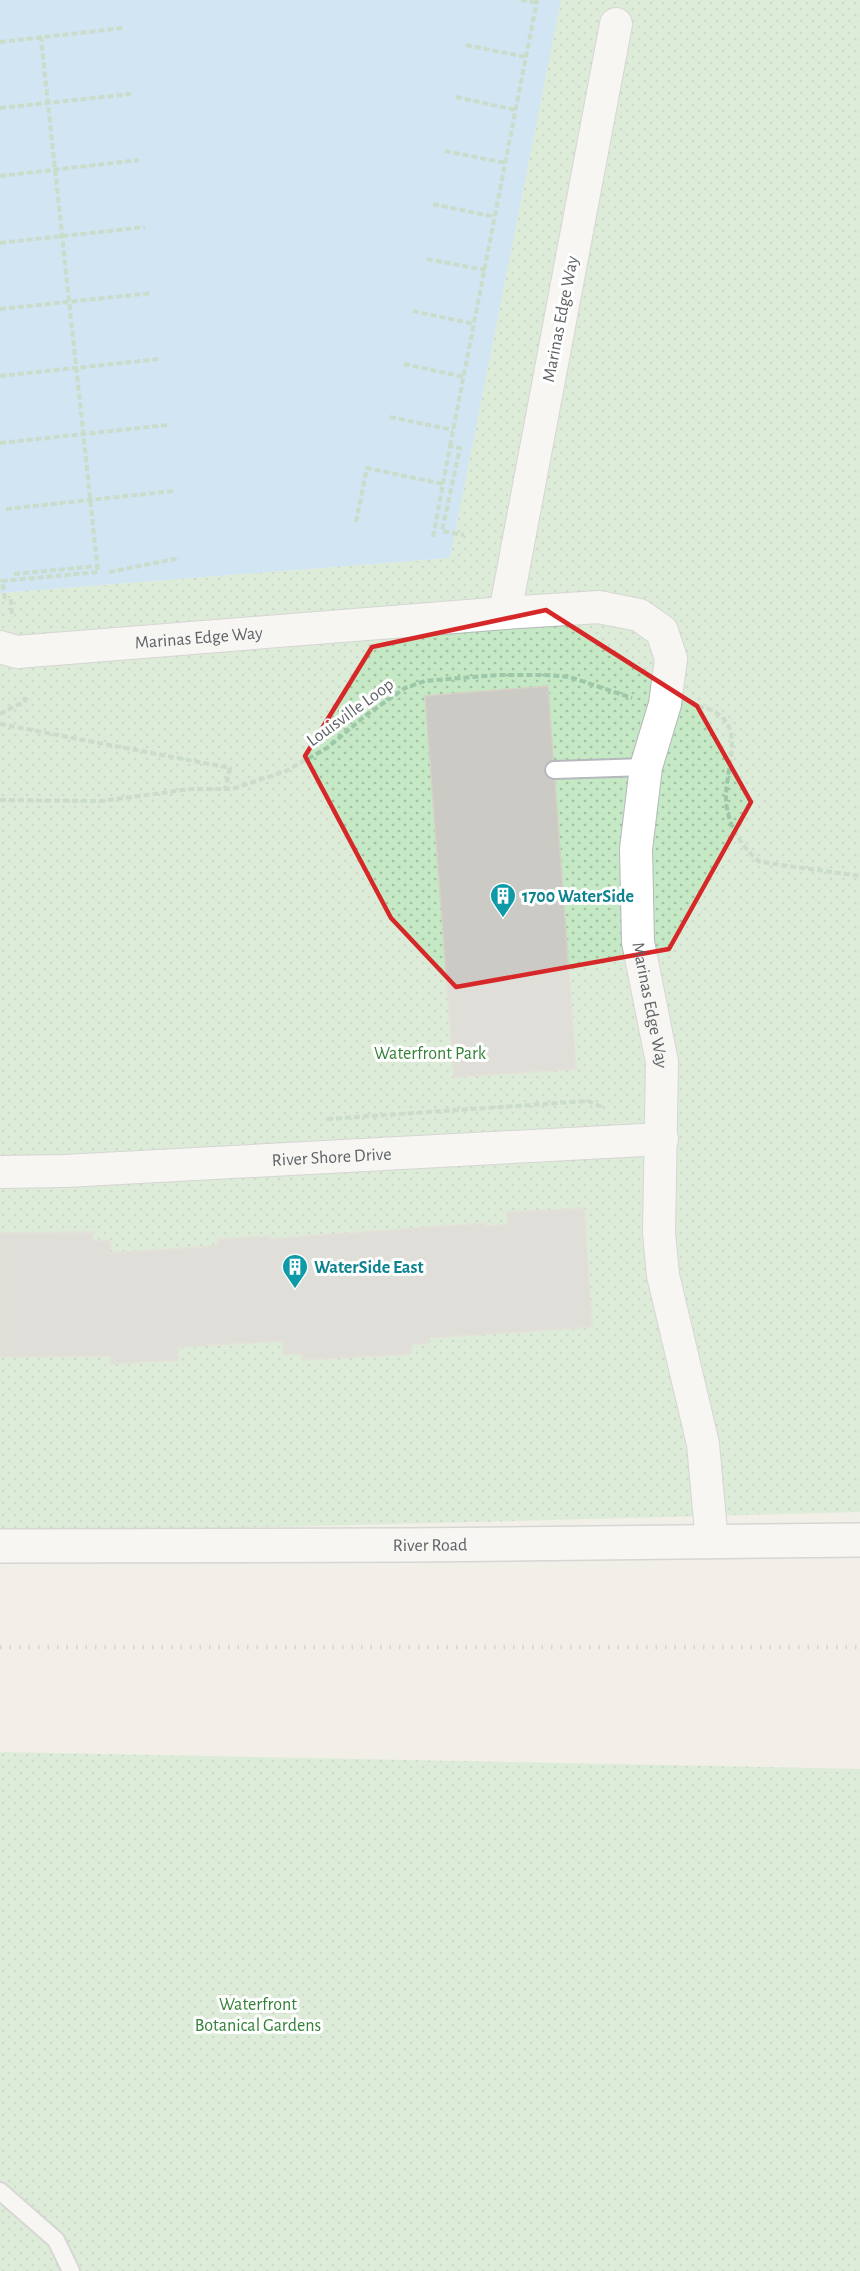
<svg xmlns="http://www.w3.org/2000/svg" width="860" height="2271" font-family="'Alegreya Sans',sans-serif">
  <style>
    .park { fill: url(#park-dots) }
    .water { fill: #aadaff }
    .building { fill: #cccac5; stroke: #d6d1c6; stroke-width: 1.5 }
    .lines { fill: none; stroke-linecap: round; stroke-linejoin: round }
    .service-casing { stroke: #b5b8bc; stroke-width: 20 }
    .minor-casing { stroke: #b5b8bc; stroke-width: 34 }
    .tertiary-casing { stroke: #b5b8bc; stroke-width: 36 }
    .path { stroke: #9cc7a9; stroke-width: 4; stroke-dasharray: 6 3; stroke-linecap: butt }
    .service { stroke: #fff; stroke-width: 16 }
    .minor { stroke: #fff; stroke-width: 32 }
    .tertiary { stroke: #fff; stroke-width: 33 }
    .rail { stroke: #b6b7b8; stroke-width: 4.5; stroke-dasharray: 1.5 8; stroke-linecap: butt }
    .marked { fill: none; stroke: #d62828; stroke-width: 4.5; stroke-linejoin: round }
    .labels { text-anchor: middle; stroke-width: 6; stroke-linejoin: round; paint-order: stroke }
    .street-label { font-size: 18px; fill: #5f6368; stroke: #fff }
    .culture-label { font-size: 18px; font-weight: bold; fill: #0d838f; stroke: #fff; text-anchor: start }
    .park-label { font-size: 18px; fill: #348238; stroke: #fff }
  </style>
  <defs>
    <pattern id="park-dots" width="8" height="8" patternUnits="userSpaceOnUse" patternTransform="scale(1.5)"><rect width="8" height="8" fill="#c5e8c5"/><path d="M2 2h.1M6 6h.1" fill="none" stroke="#a3c0a4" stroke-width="1.8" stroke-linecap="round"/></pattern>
  </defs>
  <rect width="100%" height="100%" fill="#f1efe8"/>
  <!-- park -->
  <path class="park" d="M561,0H860V1512L0,1534V593L450,558Z
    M0,1752L860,1769V2271H0Z"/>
  <!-- water -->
  <path class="water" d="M0,0H561L450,558L0,593Z"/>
  <!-- building -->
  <path class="building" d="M548,686L576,1069L454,1077L425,696Z
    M584,1208L592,1327L428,1338V1344H411V1354L303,1360L302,1353L283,1355V1341L177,1347L179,1360L111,1364V1356L0,1357V1233L93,1232L92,1240L110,1241V1253L217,1246L218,1239L269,1236V1239L486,1223V1226L508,1224L507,1212Z"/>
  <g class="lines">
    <defs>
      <path id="service" d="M554,770L646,767
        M0,2191L56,2240L71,2271"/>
      <g id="minor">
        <path id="s1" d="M616,24L505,613L599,607L639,615L662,631L671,659L665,704L646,767L636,849L638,942L662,1062L659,1233L663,1275L703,1444L712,1542"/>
        <path id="s2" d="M0,647L17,652L505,613"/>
        <path id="s3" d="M0,1172L65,1171L662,1139"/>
      </g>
      <g id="tertiary">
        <path id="s4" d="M0,1546L411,1545L860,1540"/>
      </g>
    </defs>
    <!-- service casing -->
    <use href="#service" class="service-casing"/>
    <!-- minor casing -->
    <use href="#minor" class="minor-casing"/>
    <!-- tertiary casing -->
    <use href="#tertiary" class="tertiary-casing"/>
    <!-- path -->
    <path class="path" d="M521,0L537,3
      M0,42L123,28
      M466,45L526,57
      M456,97L516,110
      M0,108L131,94
      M445,151L506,163
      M0,176L139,160
      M433,204L495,217
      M0,243L145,227
      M427,259L485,270
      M0,309L152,293
      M413,311L474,324
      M404,364L464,377
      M0,376L159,359
      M390,417L453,430
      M0,443L167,425
      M450,446L537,0
      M6,509L173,491
      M356,522L367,468L443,484
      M433,537L450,446L460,448L442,531L464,535
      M109,572L180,558
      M14,574L98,566
      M5,599L2,581L98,572L41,38
      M11,599L12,617
      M698,706C749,717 728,758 726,794C725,821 740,846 760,862L860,876
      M0,714L25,701L24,697
      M0,724L230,768L225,789
      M0,800L102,801L191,789H232L286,771L327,748L365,716L405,688L425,681L498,675H546L570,677L632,698
      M327,1119L588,1101L605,1108"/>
    <!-- service -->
    <use href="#service" class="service"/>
    <!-- minor -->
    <use href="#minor" class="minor"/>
    <!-- tertiary -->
    <use href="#tertiary" class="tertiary"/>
    <!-- rail -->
    <path class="rail" d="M0,1647H860"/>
  </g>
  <!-- marked area -->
  <path d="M0 0H860V2271H0ZM546,610L697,706L751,802L669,949L456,987L391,918L305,756L372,647Z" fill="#f1efe8" fill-opacity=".55" fill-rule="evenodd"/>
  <path class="marked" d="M546,610L697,706L751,802L669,949L456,987L391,918L305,756L372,647Z"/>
  <!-- icons -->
  <defs>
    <symbol id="building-pin" viewBox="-11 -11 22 30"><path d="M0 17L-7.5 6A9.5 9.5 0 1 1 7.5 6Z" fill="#0f9aa8" stroke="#fff"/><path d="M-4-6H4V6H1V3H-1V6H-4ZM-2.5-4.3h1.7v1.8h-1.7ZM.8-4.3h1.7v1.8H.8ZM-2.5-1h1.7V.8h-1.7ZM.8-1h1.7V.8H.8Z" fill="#fff"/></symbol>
  </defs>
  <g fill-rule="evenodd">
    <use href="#building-pin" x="488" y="881" width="30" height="40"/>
    <use href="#building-pin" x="280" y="1252" width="30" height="40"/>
  </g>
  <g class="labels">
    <!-- street labels -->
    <g class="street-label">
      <text transform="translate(560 319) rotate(-79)" y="6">Marinas Edge Way</text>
      <text dy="6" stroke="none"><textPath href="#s2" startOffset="200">Marinas Edge Way</textPath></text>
      <text transform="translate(350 712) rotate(-36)" y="6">Louisville Loop</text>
      <text dy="6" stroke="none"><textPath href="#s1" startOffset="1143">Marinas Edge Way</textPath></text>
      <text dy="6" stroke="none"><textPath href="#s3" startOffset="332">River Shore Drive</textPath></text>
      <text dy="6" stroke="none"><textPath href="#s4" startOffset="430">River Road</textPath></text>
    </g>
    <!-- culture labels -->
    <g class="culture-label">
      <text x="522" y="902">1700 WaterSide</text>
      <text x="314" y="1273">WaterSide East</text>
    </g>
    <!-- park labels -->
    <g class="park-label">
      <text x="430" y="1059">Waterfront Park</text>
      <text x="258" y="2010">Waterfront<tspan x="258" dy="21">Botanical Gardens</tspan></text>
    </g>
  </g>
</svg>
